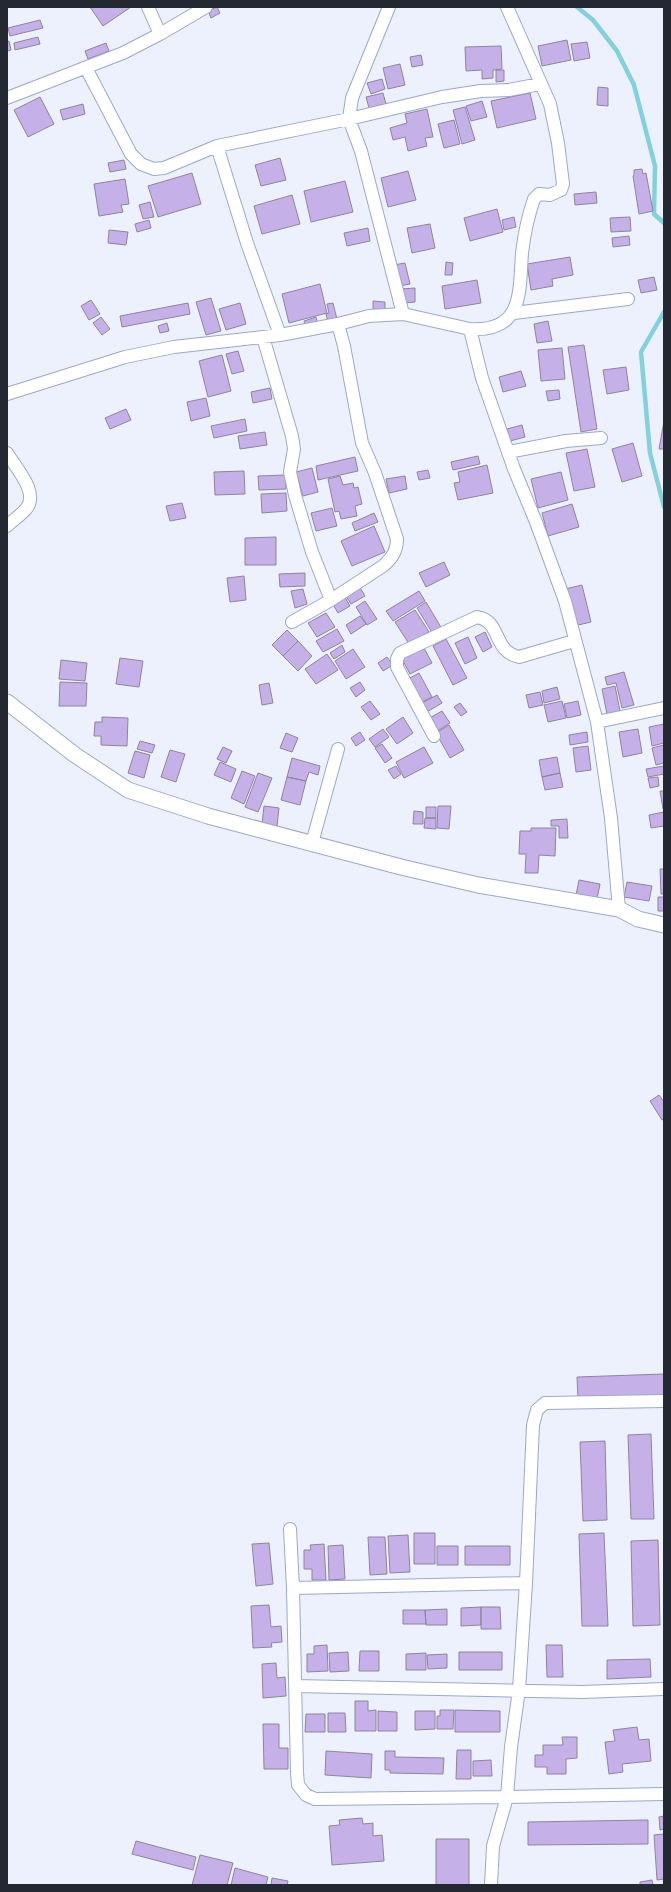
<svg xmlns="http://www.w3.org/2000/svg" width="671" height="1892" font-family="Lora,serif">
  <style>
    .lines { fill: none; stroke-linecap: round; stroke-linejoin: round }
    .stream { stroke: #82d1dc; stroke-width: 4.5 }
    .building { fill: #c5b1e8; stroke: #8e84a0 }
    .minor-casing { stroke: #9da8c4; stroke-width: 14 }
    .tertiary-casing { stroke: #9da8c4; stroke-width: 17 }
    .minor { stroke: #fff; stroke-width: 12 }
    .tertiary { stroke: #fff; stroke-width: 15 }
  </style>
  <rect width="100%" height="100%" fill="#edf1fe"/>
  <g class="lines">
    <!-- stream -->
    <path class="stream" d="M577,7L593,20L617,51L634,85L655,166L654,214L664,223
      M664,312L641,352L650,453L664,507"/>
  </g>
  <!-- building -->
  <path class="building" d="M90,7H131L103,26Z
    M217,7L220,13L211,18L208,11Z
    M40,20L43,28L10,36L8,28Z
    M38,37L40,44L15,50L14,43Z
    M567,40L571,60L542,66L538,46Z
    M9,41L11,50L7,51V42Z
    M587,42L590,58L574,61L571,44Z
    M106,43L109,51L88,59L85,51Z
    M501,46L502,69L493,70V78L482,79V70L466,71L465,47Z
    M421,55L423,65L412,67L410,57Z
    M400,64L405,85L388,89L383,68Z
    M496,70H504V81L496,82Z
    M382,79L385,89L371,94L367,83Z
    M598,87L608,88V106L597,105Z
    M383,93L386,104L369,108L366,97Z
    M530,93L536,119L497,128L491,101Z
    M40,97L54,124L28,137L14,110Z
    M482,101L487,117L471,121L466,106Z
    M83,104L85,114L63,120L60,110Z
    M465,107L475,140L462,144L453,110Z
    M427,109L433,137L425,138L427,146L408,151L405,137L393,140L390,128L407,123L405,114Z
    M454,120L460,144L444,148L438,124Z
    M280,158L286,180L261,186L255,165Z
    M124,160L126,169L110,172L108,163Z
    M642,169L643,174L646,173L653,211L639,214L633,176L634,175V170Z
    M408,171L416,200L388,207L381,178Z
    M192,173L201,204L158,217L148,186Z
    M125,179L129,204L121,205L123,212L99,216L94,184Z
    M345,181L353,212L311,222L304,191Z
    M596,192L597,203L575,205L574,194Z
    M292,195L300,224L262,234L254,206Z
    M150,202L154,217L143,219L139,205Z
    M497,209L503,232L470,241L464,218Z
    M514,217L516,227L504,230L502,220Z
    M630,217L631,231L611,232L610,218Z
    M149,220L151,228L137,232L135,224Z
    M430,224L435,248L412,253L407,228Z
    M368,228L370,241L347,246L344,233Z
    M109,230L128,232L126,245L108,243Z
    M629,236L630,245L613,247L612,238Z
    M570,257L573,275L552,279L553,286L531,290L527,264Z
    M446,262L453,263L452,275H445Z
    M405,263L410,284L399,286L394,265Z
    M654,277L657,290L641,293L638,280Z
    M477,280L481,303L445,309L442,286Z
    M320,284L327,313L289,323L282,294Z
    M415,288V302L402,303L401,289Z
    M211,298L221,331L206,335L196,302Z
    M91,300L100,314L89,320L81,306Z
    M373,301L385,302V311L373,310Z
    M188,303L190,314L122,327L120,316Z
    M240,303L246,324L226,330L219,309Z
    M333,303L337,319L328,322L326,314L329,313L327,304Z
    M101,317L110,329L102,335L93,323Z
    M316,317L318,327L306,330L304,321Z
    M548,321L552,341L537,343L534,324Z
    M167,323L169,331L160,333L158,326Z
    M584,345L597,429L581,432L568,347Z
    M562,348L565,379L541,381L538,350Z
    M238,351L244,371L232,374L226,354Z
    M222,355L231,391L208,397L199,361Z
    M626,367L629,390L607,394L603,370Z
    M521,371L526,386L503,392L499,377Z
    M270,388L272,399L253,403L251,392Z
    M559,390L560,399L548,401L546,391Z
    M206,398L210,416L191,421L187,402Z
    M126,409L131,420L110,429L105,418Z
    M245,419L247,431L214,438L211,426Z
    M664,421V449H659Z
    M522,425L525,437L510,441L507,429Z
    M265,432L267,445L240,449L238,436Z
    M633,443L642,476L622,482L612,449Z
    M587,449L595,487L574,491L566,453Z
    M478,456L480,464L453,470L451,462Z
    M355,457L358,471L318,480L316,466Z
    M487,465L493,493L458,500L454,483L460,482L458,472Z
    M312,468L318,492L303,496L296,472Z
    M428,470L430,478L419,480L417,472Z
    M244,471L245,494L215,495L214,472Z
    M561,472L568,500L538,508L531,479Z
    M286,475V489L259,490L258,476Z
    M340,476L343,485L353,483L354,488L358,487L362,504L355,506L357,516L341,519L339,511L335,512L328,479Z
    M405,476L407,489L389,493L386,479Z
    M286,493L287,511L262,513L261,494Z
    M182,503L186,518L170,521L166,506Z
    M572,504L579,527L548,536L542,513Z
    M332,508L337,526L316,531L311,513Z
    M374,513L378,522L355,531L352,523Z
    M374,526L385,552L352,566L341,541Z
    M276,537V565H245V538Z
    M444,562L450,575L426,587L419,573Z
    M305,573V586L280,587L279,574Z
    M244,576L246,600L230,602L227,578Z
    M358,584L365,596L351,604L344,593Z
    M582,585L591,622L574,626L565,589Z
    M303,589L307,604L295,608L291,591Z
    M419,591L425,601L393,621L386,611Z
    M343,594L350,606L338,613L331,601Z
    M365,601L377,619L367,625L356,607Z
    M426,602L442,629L433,634L417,608Z
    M415,610L429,632L409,644L395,622Z
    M326,613L335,627L317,637L308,623Z
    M360,616L366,624L351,634L346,625Z
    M337,629L344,641L323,652L316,641Z
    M287,630L298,641L283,656L272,645Z
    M485,632L492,647L483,652L475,637Z
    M468,637L477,658L465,664L455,643Z
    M446,639L467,678L453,685L433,646Z
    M298,641L312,656L298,671L283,656Z
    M342,645L345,652L334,659L330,653Z
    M424,648L432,663L410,674L402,659Z
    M353,649L365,667L346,679L335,661Z
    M327,654L338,670L316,684L305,669Z
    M387,657L393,665L383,671L378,663Z
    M120,658L143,661L139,687L116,684Z
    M61,660L87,663L85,681L59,679Z
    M624,672L634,705L622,708L616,683L607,685L605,677Z
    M419,673L432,697L420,703L408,679Z
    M60,682L87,683L86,706H59Z
    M360,682L365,690L356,697L350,688Z
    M269,683L273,703L262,705L259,685Z
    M615,686L620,711L607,714L602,689Z
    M557,687L560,699L544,703L542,691Z
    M540,692L543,705L529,708L526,695Z
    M437,695L442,703L425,713L420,704Z
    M370,701L380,714L371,720L361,707Z
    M562,701L566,718L548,722L544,705Z
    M578,701L581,715L567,718L564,704Z
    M460,703L467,712L461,716L454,707Z
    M442,711L450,723L436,732L428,719Z
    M102,717L128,718L127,746L101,745V736H94L95,722H102Z
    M403,717L413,733L397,744L386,729Z
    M664,724V743L652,746L649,727Z
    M449,725L464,750L450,758L436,733Z
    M383,729L389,737L375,747L369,739Z
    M638,729L642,753L623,757L619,732Z
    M360,732L365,740L356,746L351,738Z
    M587,732L588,742L570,745L569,735Z
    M286,733L298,738L292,752L280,748Z
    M140,741L155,745L152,753L137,749Z
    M382,744L392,758L385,763L375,748Z
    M664,745V763L656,765L652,748Z
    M588,746L591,770L576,772L573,748Z
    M223,747L232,751L226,763L217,759Z
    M424,747L433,763L404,778L396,762Z
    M170,750L185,754L176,782L161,777Z
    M135,751L150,755L144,778L128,773Z
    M557,757L560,773L542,777L539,760Z
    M292,758L320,766L318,775L309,772L306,781L287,777Z
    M220,762L236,769L231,782L214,775Z
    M396,766L401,774L394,779L388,770Z
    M664,766V774L648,777L646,769Z
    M242,771L255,776L244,804L231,798Z
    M258,773L272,778L258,812L245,807Z
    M560,773L563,787L545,790L542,777Z
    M287,777L306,781L300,805L281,800Z
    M658,777L659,786L650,788L648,778Z
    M660,791H664V809H663Z
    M264,806L279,808L277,826L262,824Z
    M438,806H451L449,829L437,828Z
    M426,807H436V818H426Z
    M414,811L423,812V824H413Z
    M664,812V826L651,828L649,815Z
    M425,818H436V829L424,828Z
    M567,819L568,838H559V826H551V820Z
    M531,828H556L555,856L539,855L538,873H525L526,854H519L520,831H531Z
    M660,869H664V894H661Z
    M579,880L600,884L596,904L575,900Z
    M627,882L652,886L649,901L624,897Z
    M658,897H664V911H658Z
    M659,1095L664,1102V1119L662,1120L650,1101Z
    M664,1374V1396L578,1399L577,1377Z
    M651,1434L654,1519H631L628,1435Z
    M605,1441L607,1520L583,1521L580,1442Z
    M414,1533H435V1564H414Z
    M604,1533L608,1626H582L579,1534Z
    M408,1535L410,1572L390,1573L388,1536Z
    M368,1537H385L387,1574L370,1575Z
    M658,1540L660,1625L633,1626L631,1541Z
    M269,1543L273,1584L256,1586L252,1544Z
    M324,1544L326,1580H312V1569H304V1550H311L310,1545Z
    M343,1545L345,1579L329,1580L328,1546Z
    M437,1546H458V1565H437Z
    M465,1546H510V1565H465Z
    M269,1605L271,1627L281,1626L282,1642L271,1643L272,1647L253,1648L251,1606Z
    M481,1607H500L501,1629H481Z
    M481,1607V1625L461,1626V1608Z
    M447,1609V1625H426L425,1610Z
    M403,1610H425L426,1624H403Z
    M327,1645L328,1671L307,1672V1654H314V1646Z
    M546,1645H562L563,1677H547Z
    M360,1651H379V1671H359Z
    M348,1652L349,1671L330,1672L329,1653Z
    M459,1652H502V1670H459Z
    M426,1653V1670H406V1654Z
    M447,1654V1668L428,1669L427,1655Z
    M650,1659L651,1677L607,1679V1660Z
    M276,1663L277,1678L285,1677L286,1696L263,1698L262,1664Z
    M355,1701H368V1711L376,1710V1731H355Z
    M440,1710H454L453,1729H437V1716H440Z
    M455,1710L500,1711V1732H455Z
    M378,1711L397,1712V1731H378Z
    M415,1711H435V1729L415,1730Z
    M328,1713H345L346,1732H328Z
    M306,1714H325V1732H305Z
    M263,1724H279V1748H288V1769H264Z
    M637,1727L639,1740L649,1739L651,1761L622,1764L623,1772L609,1774L605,1742L615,1741L613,1730Z
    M562,1737H577V1758L566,1759V1774H547V1767H535V1755H543V1745H563Z
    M457,1750H471V1779H456Z
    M326,1751L372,1754L371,1778L325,1775Z
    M385,1751H395V1757L444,1758L443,1774L390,1773V1770H385Z
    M491,1760L492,1776H473V1761Z
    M664,1816V1829L660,1830L659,1817Z
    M362,1818L363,1824L373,1823V1836L382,1835L384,1861L332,1865L329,1826L340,1825L339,1820Z
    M648,1820V1844L528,1845V1822Z
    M664,1834V1879L657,1880L654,1835Z
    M436,1839H469V1885H436Z
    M136,1841L196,1857L193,1870L132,1854Z
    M200,1855L233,1863L227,1885H192Z
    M235,1868L268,1877L266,1885H231Z
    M272,1878L288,1881L287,1885H271Z
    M652,1880L653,1885H640V1882Z"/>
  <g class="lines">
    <defs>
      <path id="minor" d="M148,7L160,34
        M389,7L352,98L349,119L361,151L403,314
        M86,68L131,154L141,164L154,169L164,168L217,146L349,119L442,97L481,91L509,90L540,84
        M7,98L123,53L160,34L206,7
        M217,146L247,243L280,335
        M514,313L628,299
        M470,329C524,332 519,292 522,253C524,236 528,216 534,199L539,194L550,195L561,190L563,184L558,143L550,104L507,7
        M263,337L292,436L294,449L290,472L295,495L312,552L331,600
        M7,394L125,357L174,347L280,335L338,324L369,316L403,314L470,329L482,378L514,469L536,522L565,601L597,722L611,818L619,909
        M508,452L566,441L601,438
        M7,453C15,467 40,493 26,509C21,515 13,520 7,526
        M292,622L331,600L383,566C392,558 397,551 397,539L375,473L362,443L344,346L338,324
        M597,722L664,708
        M434,736L397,667V659L400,653L477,617C502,621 492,651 519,657L574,641
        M312,843L338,749
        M664,1401L545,1403L537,1410L533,1425L526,1583L519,1690L511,1747L507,1797L664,1794
        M290,1529L293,1588L297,1772L298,1785L306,1795L315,1799L507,1797L493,1846L491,1885
        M293,1588L526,1583
        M295,1686L582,1692L664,1689"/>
      <path id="tertiary" d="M7,702L75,755L128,790L208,816L401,867L478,885L619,909L638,919L664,925"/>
    </defs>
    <!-- minor casing -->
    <use href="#minor" class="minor-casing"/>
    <!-- tertiary casing -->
    <use href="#tertiary" class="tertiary-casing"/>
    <!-- minor -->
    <use href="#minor" class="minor"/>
    <!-- tertiary -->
    <use href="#tertiary" class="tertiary"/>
  </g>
  <!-- border -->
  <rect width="671" height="1892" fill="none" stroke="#242833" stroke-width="16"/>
</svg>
